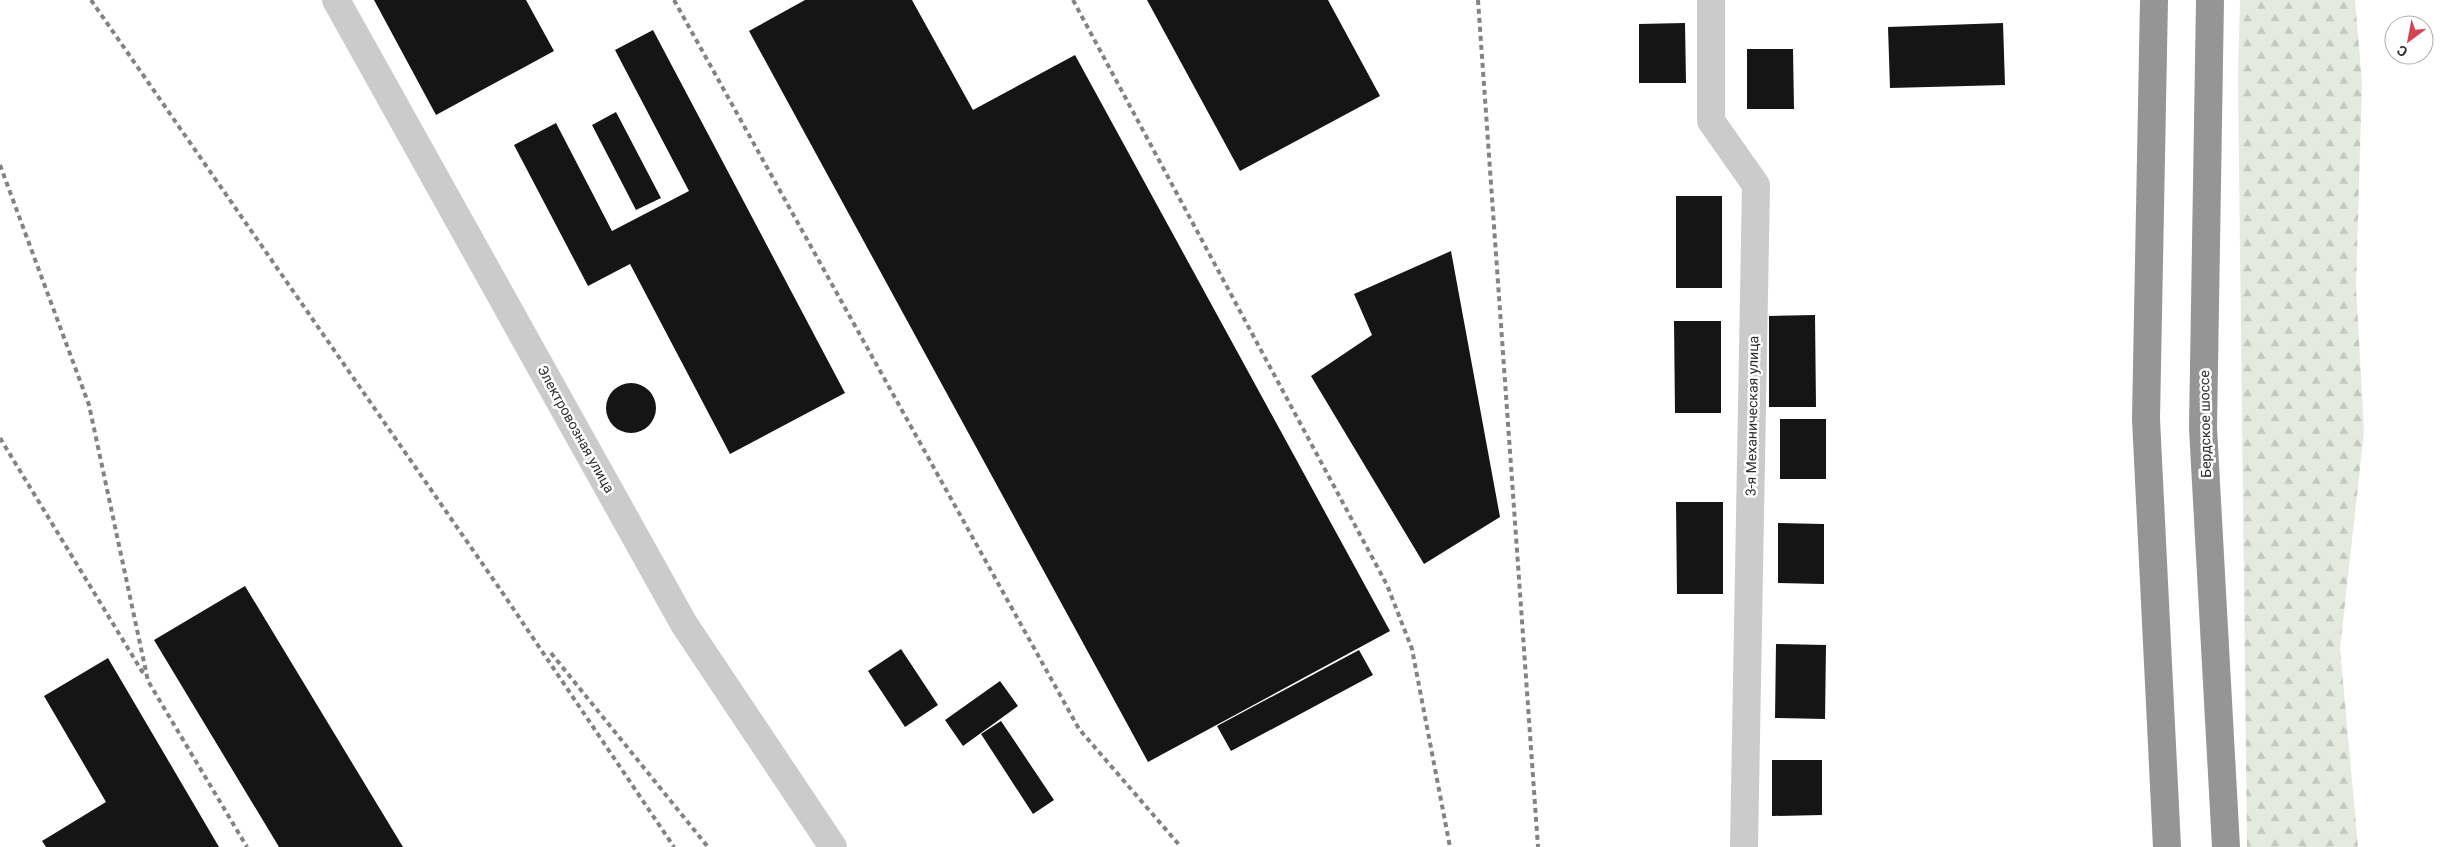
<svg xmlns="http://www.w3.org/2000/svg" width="2449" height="847" font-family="Roboto,sans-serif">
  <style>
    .forest { fill: url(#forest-firs) }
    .building { fill: #151515 }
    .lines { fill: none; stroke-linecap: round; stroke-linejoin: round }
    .street { stroke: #cbcbcb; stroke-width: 28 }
    .highway { stroke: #959595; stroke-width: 28 }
    .rail { stroke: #838383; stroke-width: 4; stroke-dasharray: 5 4; stroke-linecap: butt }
    .labels { text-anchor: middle; stroke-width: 5; stroke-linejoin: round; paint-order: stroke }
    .street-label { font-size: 14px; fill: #2e2e2e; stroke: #fff }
  </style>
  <defs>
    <pattern id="forest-firs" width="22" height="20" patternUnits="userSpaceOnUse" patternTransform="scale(1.25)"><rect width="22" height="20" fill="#e4eadd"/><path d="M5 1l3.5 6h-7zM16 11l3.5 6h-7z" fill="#c4c9be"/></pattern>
  </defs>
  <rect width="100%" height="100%" fill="#fff"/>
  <!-- forest -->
  <path class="forest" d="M2240,0H2355L2362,83L2356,286L2364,432L2340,648L2358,847H2247L2238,77Z"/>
  <!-- building -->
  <path class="building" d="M374,0H526L554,51L436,115Z
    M805,0H912L973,110L1075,55L1390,631L1148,762L749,31Z
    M1147,0H1328L1380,96L1240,171Z
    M1685,23L1686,83H1639V24Z
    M2003,23L2005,85L1890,88L1888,27Z
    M653,30L845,393L730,454L630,264L588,286L514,145L556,123L612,231L689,191L615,50Z
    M1747,49H1793L1794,109H1747Z
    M616,112L661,198L636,210L592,125Z
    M1676,196H1722V288H1676Z
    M1451,251L1500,517L1424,564L1311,376L1372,335L1354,294Z
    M1815,315L1816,407H1769V316Z
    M1674,321H1721V413H1675Z
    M606 408a25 25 0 1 1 50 0a25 25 0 1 1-50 0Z
    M1780,419H1826V479H1780Z
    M1676,502H1723V594H1677Z
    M1778,523L1824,524V584L1778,583Z
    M245,586L403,847H279L154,640Z
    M1776,644L1826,645L1825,719L1775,718Z
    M901,649L938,705L905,727L868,671Z
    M1359,650L1373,675L1231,751L1217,726Z
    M108,658L219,847H46L42,841L106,802L44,696Z
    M1000,681L1018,706L963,746L945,720Z
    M1001,721L1054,800L1033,814L981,734Z
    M1772,760H1822V815L1772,816Z"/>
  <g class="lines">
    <!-- street -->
    <path class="street" d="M336,0L684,624L833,847
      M1711,0V121L1756,185L1744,847"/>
    <!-- highway -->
    <path class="highway" d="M2154,0L2146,419L2167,847
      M2210,0L2203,428L2226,847"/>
    <!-- rail -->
    <path class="rail" d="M91,0L502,592L674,847
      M674,0L1079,729L1181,847
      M1073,0L1387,585L1412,649L1450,847
      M1478,0L1538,847
      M0,165L89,405L148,681L247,847
      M0,438L143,673
      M551,653L708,847"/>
  </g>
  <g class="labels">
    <!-- street labels -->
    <g class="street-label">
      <text transform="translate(1752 416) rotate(-89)" y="5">3-я Механическая улица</text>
      <text transform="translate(2205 424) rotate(-91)" y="5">Бердское шоссе</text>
      <text transform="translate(576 429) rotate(61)" y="5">Электровозная улица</text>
    </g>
  </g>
  <!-- north arrow -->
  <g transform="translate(2409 40) rotate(212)"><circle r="24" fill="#ffffff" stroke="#ababab"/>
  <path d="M0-4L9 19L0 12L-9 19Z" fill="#d14453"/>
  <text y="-8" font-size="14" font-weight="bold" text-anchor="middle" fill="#2e2e2e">С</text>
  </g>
</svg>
